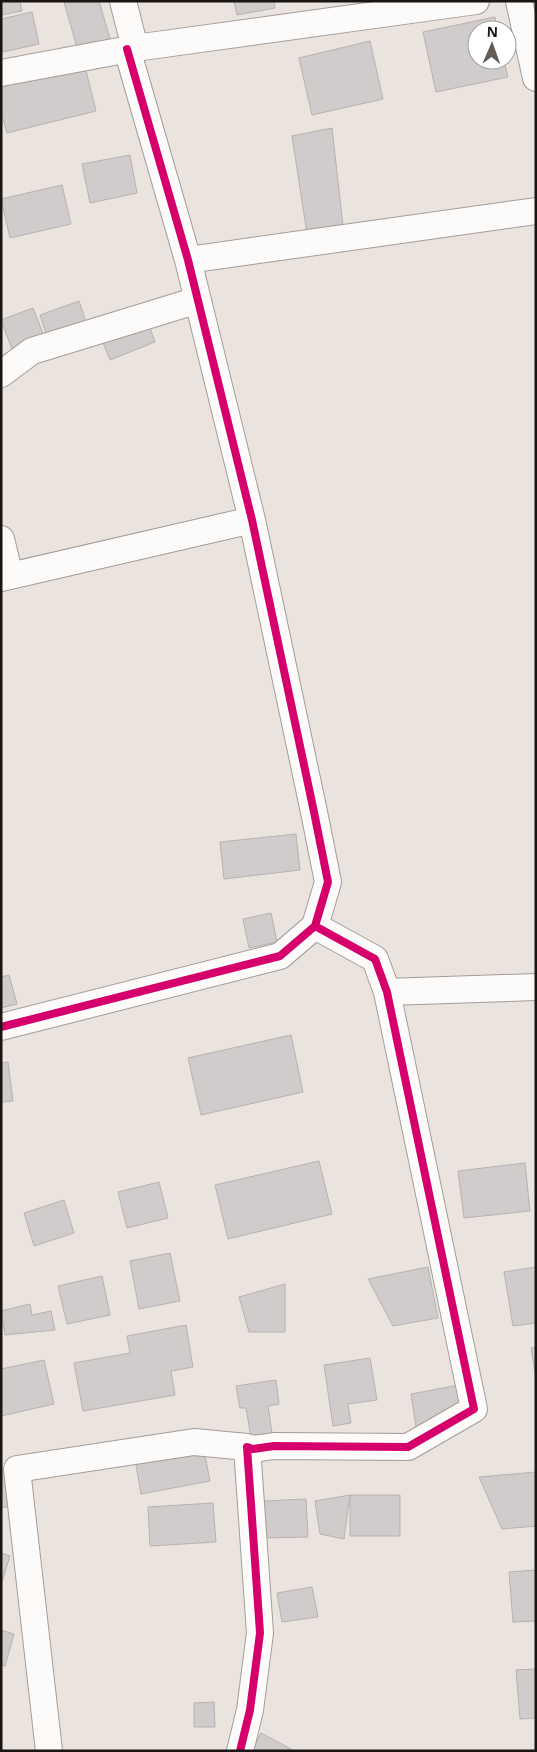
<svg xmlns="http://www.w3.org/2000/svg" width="537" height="1752" font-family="'Noto Sans',sans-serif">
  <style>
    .building { fill: #d1cccc; stroke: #b7b2b2 }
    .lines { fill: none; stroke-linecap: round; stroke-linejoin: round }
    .minor-casing { stroke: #a29d9a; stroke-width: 28 }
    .minor { stroke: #fcfbfa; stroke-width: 26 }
    .cycleway-casing { stroke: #fff; stroke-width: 11 }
    .cycleway { stroke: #d6006c; stroke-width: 8 }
  </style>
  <rect width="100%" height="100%" fill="#eae3de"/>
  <!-- building -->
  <path class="building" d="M1,1H20L22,11L1,15Z
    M99,1L111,42L78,51L64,2Z
    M234,1H274L275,8L237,15Z
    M32,12L39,44L3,52L1,44V19Z
    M495,17L497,30H477V60H504L508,77L436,92L423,32Z
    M370,41L383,99L312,115L299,58Z
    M84,62L96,111L7,133L1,112V83Z
    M332,128L343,226L307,234L292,136Z
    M130,155L137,193L90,203L82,164Z
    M62,185L71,224L10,238L1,199Z
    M79,301L87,325L48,339L40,315Z
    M33,308L44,336L12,349L1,320Z
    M148,322L155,342L110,360L102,340Z
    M296,834L300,870L224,879L220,842Z
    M271,913L277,942L249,948L243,919Z
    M9,975L17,1004L1,1008V977Z
    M291,1035L303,1092L201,1115L188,1058Z
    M8,1062L13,1101L1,1102V1063Z
    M319,1161L332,1214L228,1239L215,1185Z
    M525,1163L530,1211L464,1218L458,1171Z
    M159,1182L168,1218L127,1228L118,1192Z
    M64,1200L74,1233L34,1246L24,1213Z
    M170,1253L180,1301L139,1309L130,1261Z
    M428,1267L438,1318L393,1326L368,1279Z
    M536,1267V1323L513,1326L504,1272Z
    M102,1276L110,1315L67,1324L58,1286Z
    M285,1284V1332H249L239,1297Z
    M30,1304L32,1315L51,1311L55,1330L5,1335L1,1311Z
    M186,1325L193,1367L171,1371L175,1395L83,1411L74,1363L130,1353L127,1336Z
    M536,1347V1378L531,1348Z
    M370,1358L377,1400L348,1404L351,1423L333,1426L324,1365Z
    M44,1360L54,1404L1,1416V1369Z
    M276,1380L279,1404L268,1406L274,1446L253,1449L246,1408H240L236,1386Z
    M459,1385L465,1418L416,1427L411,1394Z
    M203,1446L210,1481L141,1494L135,1459Z
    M7,1469L11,1507H1V1470Z
    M536,1472V1526L502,1529L479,1477Z
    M350,1495L344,1539L320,1534L315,1501Z
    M350,1495H400V1536H350Z
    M306,1499L308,1537L265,1538L263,1501Z
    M213,1503L216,1542L150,1546L148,1507Z
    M1,1553L10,1556L1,1585Z
    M536,1570V1621L513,1622L509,1572Z
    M312,1587L318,1617L282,1622L277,1593Z
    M1,1630L14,1634L5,1666L1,1665Z
    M536,1669V1718L520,1719L516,1670Z
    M214,1702L215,1727H194V1703Z
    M261,1733L291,1749L290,1751H252Z"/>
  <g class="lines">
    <defs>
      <path id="minor" d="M123,1L135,48
        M519,1L536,78
        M1,73L135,48L476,1
        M188,260L536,211
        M1,374L32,351L198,300
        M1,539L10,576
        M1,578L252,520
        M387,992L536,987
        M1,1027L280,956L315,926L328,882L314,812L252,520L188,260L127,49
        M49,1751L17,1469L194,1442L247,1447
        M240,1751L250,1710L260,1633L247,1447L253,1449L274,1446L408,1447L474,1409L387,992L375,959L315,926"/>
    </defs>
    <!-- minor casing -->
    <use href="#minor" class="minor-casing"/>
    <!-- minor -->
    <use href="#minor" class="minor"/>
    <defs>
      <path id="cycleway" d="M1,1027L280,956L315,926L328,882L314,812L252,520L188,260L127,49
        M240,1751L250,1710L260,1633L247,1447L253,1449L274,1446L408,1447L474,1409L387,992L375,959L315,926"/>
    </defs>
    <!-- cycleway casing -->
    <use href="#cycleway" class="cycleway-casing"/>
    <!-- cycleway -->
    <use href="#cycleway" class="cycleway"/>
  </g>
  <!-- border -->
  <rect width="537" height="1752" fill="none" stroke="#191512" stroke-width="5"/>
  <!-- north arrow -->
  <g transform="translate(492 45) rotate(2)"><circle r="24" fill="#ffffff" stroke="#a3a1a0"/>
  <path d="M0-4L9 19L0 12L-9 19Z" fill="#625d59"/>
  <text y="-8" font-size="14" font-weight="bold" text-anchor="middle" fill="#191512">N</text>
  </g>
</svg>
